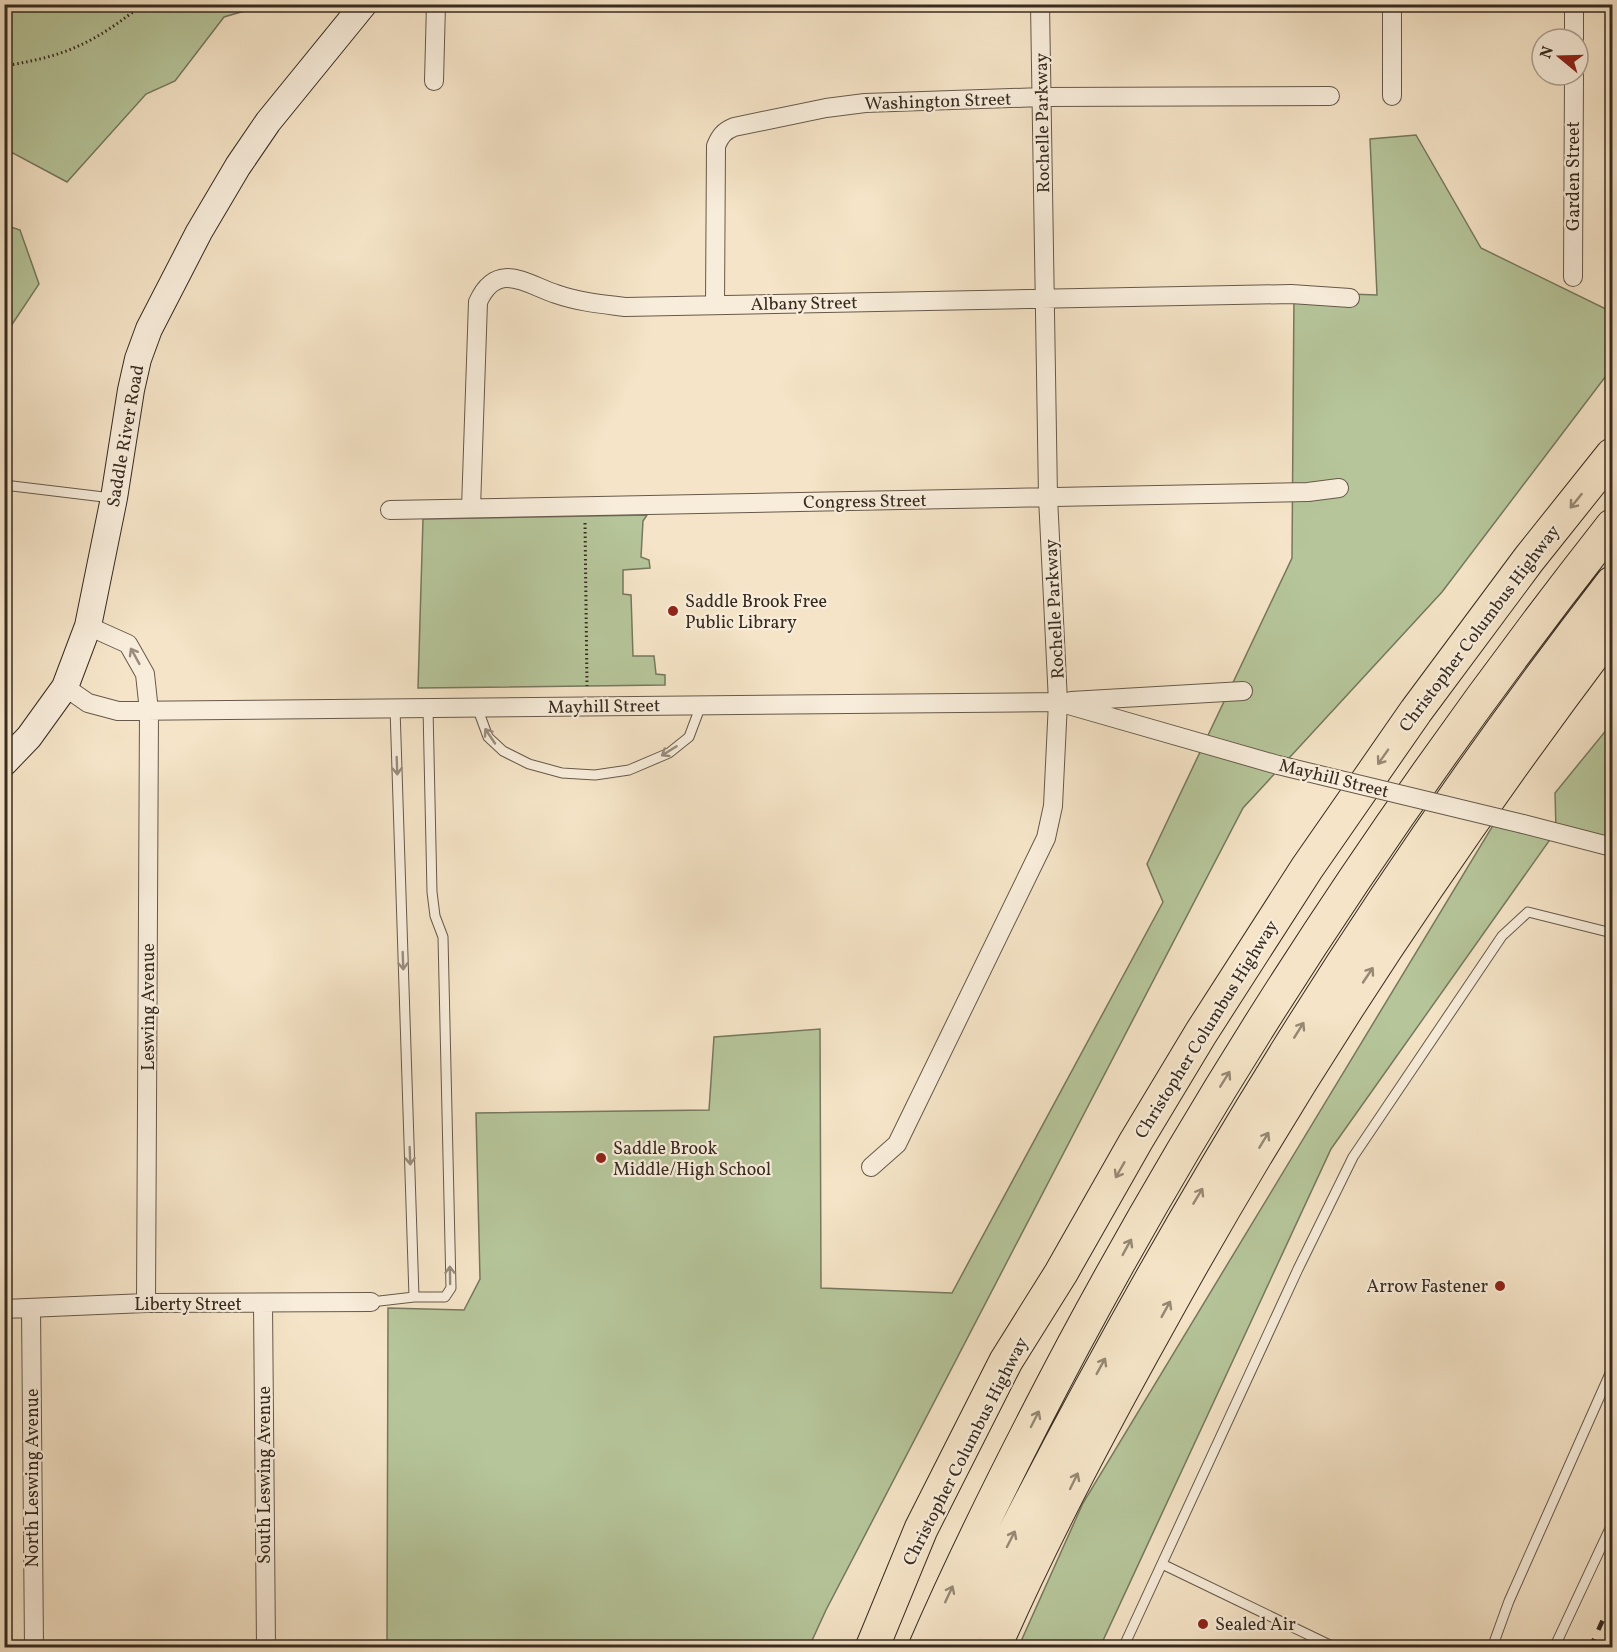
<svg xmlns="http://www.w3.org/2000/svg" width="1617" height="1652" font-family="Vollkorn,serif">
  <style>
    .green { fill: #b6c59a; stroke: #76785e; stroke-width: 1.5 }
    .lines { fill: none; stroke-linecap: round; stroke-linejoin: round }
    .lane-casing { stroke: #66594a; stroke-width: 11 }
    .street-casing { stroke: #66594a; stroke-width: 20 }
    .secondary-casing { stroke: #372b21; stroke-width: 28 }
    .highway-casing { stroke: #372b21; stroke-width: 35 }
    .path { stroke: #372b21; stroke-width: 3; stroke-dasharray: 1.5 3; stroke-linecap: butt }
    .lane { stroke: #f8eddb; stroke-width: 9 }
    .street { stroke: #f8eddb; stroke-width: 18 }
    .secondary { stroke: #f8eddb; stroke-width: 26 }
    .highway { stroke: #f5e4c7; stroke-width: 33 }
    .rail { stroke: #372b21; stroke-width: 4.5; stroke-dasharray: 10 10; stroke-linecap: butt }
    .street-bridge-casing { stroke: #66594a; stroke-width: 20; stroke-linecap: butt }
    .street-bridge { stroke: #f8eddb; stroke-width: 18 }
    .oneway { stroke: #968874 }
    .oneway2 { stroke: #988c7e }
    .poi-dot { fill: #8f2418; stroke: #f8eddb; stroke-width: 2 }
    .labels { text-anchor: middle; stroke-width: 4.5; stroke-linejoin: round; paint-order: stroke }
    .street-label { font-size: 18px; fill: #372b21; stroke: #f8eddb }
    .poi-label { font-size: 18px; fill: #372b21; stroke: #f8eddb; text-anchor: start }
  </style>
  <rect width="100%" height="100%" fill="#f5e4c7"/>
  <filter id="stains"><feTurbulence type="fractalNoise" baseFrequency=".00333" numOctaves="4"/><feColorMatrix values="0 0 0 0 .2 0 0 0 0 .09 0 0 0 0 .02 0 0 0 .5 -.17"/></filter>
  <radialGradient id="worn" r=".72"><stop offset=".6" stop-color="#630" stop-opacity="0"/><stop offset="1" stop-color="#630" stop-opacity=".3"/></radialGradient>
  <!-- green -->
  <path class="green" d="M5,4H265V5L224,17L175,81L146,94L67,182L13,153L5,156Z
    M1416,135L1481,248L1612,312V368L1442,592L1243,808L826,1610L809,1647L387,1648L388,1308L464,1310L480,1279L476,1113L709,1110L714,1037L820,1029L821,1288L952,1293L1163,902L1147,864L1292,558L1294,292L1377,295L1370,139Z
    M5,225L20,230L39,284L5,335Z
    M647,515L643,521L641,557L649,560L650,568L623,570V594L631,595L633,656H654L656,674L665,675V685L418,688L423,519Z
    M1612,723V845L1556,831L1331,1149L1100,1647L1018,1648L1083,1503L1498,817L1556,830L1555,793Z"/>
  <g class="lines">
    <defs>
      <path id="lane" d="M4,485L112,498
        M477,707L488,737L503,751L529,764L562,773L595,775L629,770L669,753L689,737L701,705
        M395,708L414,1297H445L451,1288L443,937L435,916L432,892L428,708
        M371,1302L414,1297
        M1162,1564L1336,1648
        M1123,1648L1298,1269L1353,1157L1502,936L1528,912L1612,933
        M1492,1648L1509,1601L1612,1369
        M1554,1648L1612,1524"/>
      <path id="street" d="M1574,39V4
        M434,81L436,4
        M1392,96V4
        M1573,277L1574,75
        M715,305L716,146C720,136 724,131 734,127L826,108L865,103L1042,97L1330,96
        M471,508L478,302C497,260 526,284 556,294C579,302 602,304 625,307L1291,294L1350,298
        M390,510L1308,492L1339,488
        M88,626L128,644L145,674L149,711L146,1303
        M65,687L88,703L118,711L1058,702L1278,765
        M1071,701L1243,691
        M1523,824L1612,847
        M871,1167L897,1144L1046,838L1053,806L1058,702L1048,497L1040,4
        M263,1303L266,1648
        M31,1308L34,1648
        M4,1309L146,1303L371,1302"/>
      <path id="secondary" d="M4,763L29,737L65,687L88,626L114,498L131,390L138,359L149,329L199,232L238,166L268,122L364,4"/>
      <path id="highway" d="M872,1648L921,1529L1006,1361L1061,1273L1136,1141L1201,1033L1307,868L1416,711L1529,559L1612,455
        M925,1648C970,1544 1021,1444 1074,1344C1229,1055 1410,783 1612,526
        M957,1648C1141,1272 1356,914 1612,583
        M994,1648C1042,1538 1099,1431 1157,1327C1291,1083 1444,852 1612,630"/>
    </defs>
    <!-- lane casing -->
    <use href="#lane" class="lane-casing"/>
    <!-- street casing -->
    <use href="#street" class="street-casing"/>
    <!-- secondary casing -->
    <use href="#secondary" class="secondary-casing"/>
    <!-- highway casing -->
    <use href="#highway" class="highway-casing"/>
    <!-- path -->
    <path class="path" d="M4,66C28,62 54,57 76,47C100,37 123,20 143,4
      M585,523L587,686"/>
    <!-- lane -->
    <use href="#lane" class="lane"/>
    <!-- street -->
    <use href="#street" class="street"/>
    <!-- secondary -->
    <use href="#secondary" class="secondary"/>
    <!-- highway -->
    <use href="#highway" class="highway"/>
    <!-- rail -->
    <path class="rail" d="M1590,1648L1612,1600"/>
    <defs>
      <path id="street-bridge" d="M1278,765L1523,824"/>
    </defs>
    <!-- street-bridge casing -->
    <use href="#street-bridge" class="street-bridge-casing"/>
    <!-- street-bridge -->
    <use href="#street-bridge" class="street-bridge"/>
  </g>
  <!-- one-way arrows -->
  <defs><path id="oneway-shaft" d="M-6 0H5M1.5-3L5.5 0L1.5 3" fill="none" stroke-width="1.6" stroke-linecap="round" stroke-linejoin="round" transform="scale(1.5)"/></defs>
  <g class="oneway">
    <use href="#oneway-shaft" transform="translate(1576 501) rotate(129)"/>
    <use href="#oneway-shaft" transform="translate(1383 757) rotate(125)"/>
    <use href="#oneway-shaft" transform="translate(1368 975) rotate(-56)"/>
    <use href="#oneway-shaft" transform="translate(1299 1030) rotate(-58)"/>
    <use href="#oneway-shaft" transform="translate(1225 1079) rotate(-58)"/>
    <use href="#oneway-shaft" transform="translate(1264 1140) rotate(-59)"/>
    <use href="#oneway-shaft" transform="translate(1120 1170) rotate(120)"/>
    <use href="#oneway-shaft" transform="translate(1198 1196) rotate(-59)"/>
    <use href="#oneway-shaft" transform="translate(1127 1247) rotate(-61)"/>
    <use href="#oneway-shaft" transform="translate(1166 1309) rotate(-61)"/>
    <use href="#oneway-shaft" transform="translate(1101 1366) rotate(-61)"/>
    <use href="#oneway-shaft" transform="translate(1035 1419) rotate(-63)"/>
    <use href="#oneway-shaft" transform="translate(1074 1481) rotate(-64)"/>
    <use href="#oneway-shaft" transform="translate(1011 1539) rotate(-63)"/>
    <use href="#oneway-shaft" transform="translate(949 1594) rotate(-65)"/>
  </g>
  <g class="oneway2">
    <use href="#oneway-shaft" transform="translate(135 656) rotate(-119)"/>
    <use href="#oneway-shaft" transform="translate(490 736) rotate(-124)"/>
    <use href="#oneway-shaft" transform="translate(669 751) rotate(148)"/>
    <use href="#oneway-shaft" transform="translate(397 766) rotate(88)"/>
    <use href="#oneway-shaft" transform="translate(403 961) rotate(88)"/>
    <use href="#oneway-shaft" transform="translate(410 1156) rotate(88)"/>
    <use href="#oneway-shaft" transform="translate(450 1275) rotate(-91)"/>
  </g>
  <!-- markers -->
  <g class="poi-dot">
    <circle cx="673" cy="611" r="6"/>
    <circle cx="601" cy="1158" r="6"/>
    <circle cx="1500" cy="1286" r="6"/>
    <circle cx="1203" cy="1624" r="6"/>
  </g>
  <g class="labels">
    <!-- street labels -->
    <g class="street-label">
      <text transform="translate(938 101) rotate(-2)" y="6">Washington Street</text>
      <text transform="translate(1042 123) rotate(-91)" y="6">Rochelle Parkway</text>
      <text transform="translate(1573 176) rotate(-90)" y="6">Garden Street</text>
      <text transform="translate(804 303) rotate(-1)" y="6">Albany Street</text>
      <text transform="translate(125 436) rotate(-80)" y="6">Saddle River Road</text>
      <text transform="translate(865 501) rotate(-1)" y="6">Congress Street</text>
      <text transform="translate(1054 609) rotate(-93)" y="6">Rochelle Parkway</text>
      <text transform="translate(1479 628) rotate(-53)" y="6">Christopher Columbus Highway</text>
      <text transform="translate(604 706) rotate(-1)" y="6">Mayhill Street</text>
      <text transform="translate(1334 778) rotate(14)" y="6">Mayhill Street</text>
      <text transform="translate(148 1007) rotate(-90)" y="6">Leswing Avenue</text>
      <text transform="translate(1206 1029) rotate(-58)" y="6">Christopher Columbus Highway</text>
      <text x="188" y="1310">Liberty Street</text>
      <text transform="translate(965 1451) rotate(-63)" y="6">Christopher Columbus Highway</text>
      <text transform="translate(264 1475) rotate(-90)" y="6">South Leswing Avenue</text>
      <text transform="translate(32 1478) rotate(-90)" y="6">North Leswing Avenue</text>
    </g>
    <!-- poi labels -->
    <g class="poi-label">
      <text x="685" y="607">Saddle Brook Free<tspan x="685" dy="21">Public Library</tspan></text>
      <text x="613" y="1154">Saddle Brook<tspan x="613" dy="21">Middle/High School</tspan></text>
      <text x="1488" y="1292" text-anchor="end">Arrow Fastener</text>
      <text x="1215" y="1630">Sealed Air</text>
    </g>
  </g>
  <!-- margin -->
  <rect width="1617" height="1652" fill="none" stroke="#f5e4c7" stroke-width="24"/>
  <rect x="6" y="6" width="1605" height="1640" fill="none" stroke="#372b21" stroke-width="3"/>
  <rect x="12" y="12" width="1593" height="1628" fill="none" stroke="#372b21" stroke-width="1.5"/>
  <!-- north arrow -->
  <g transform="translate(1560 57) rotate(289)"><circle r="28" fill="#f8eddb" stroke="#ab9f91" stroke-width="1.5"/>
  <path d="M0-4.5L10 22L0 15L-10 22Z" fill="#8f2418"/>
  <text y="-9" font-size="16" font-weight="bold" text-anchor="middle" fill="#372b21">N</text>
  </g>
  <rect width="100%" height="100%" filter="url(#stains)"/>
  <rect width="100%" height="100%" fill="url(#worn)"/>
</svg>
